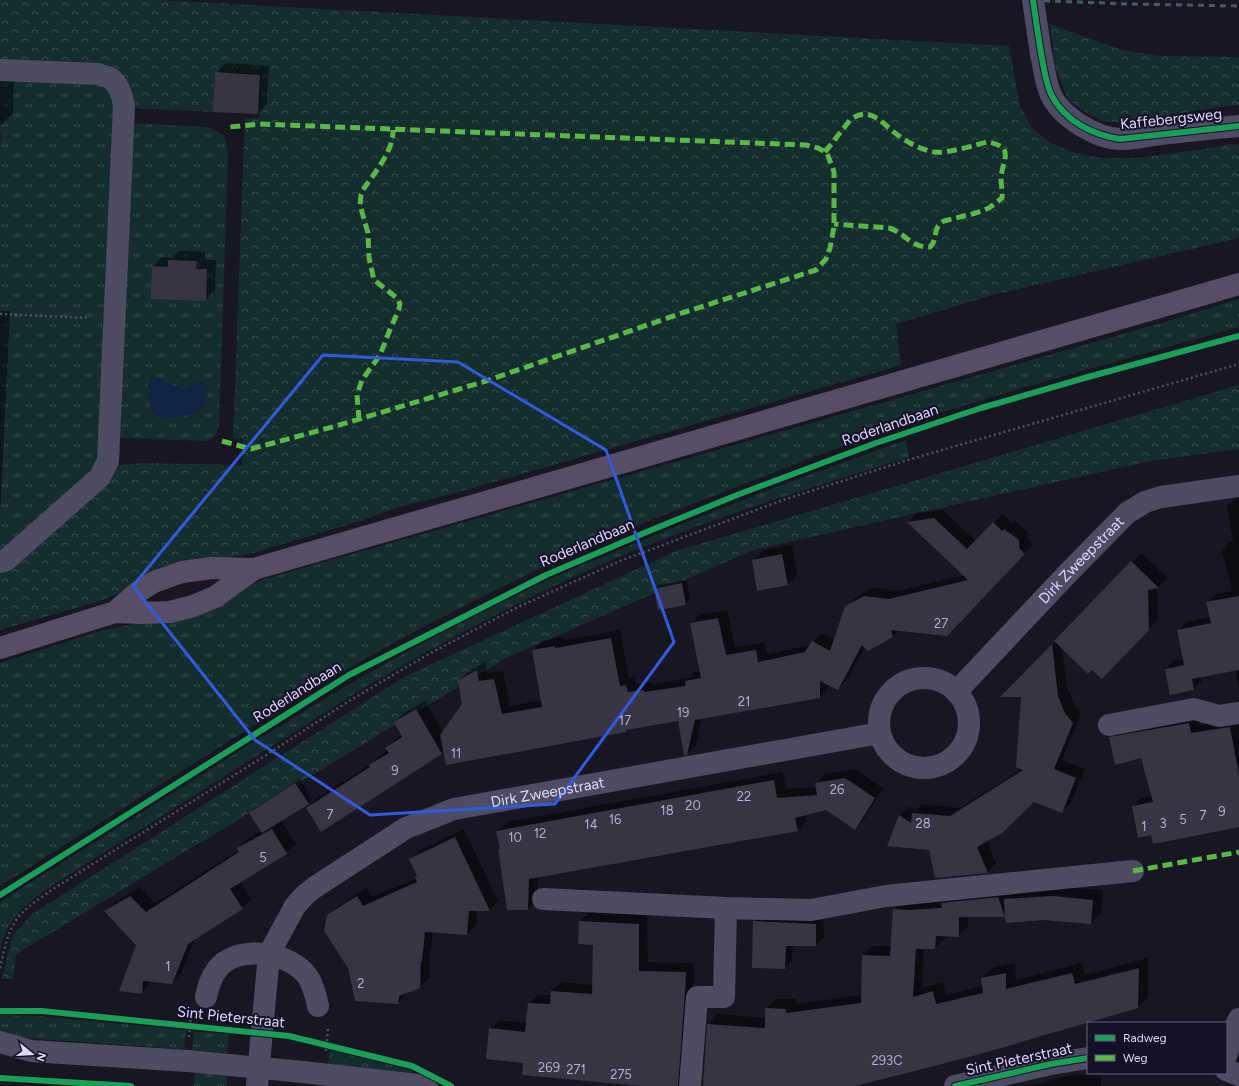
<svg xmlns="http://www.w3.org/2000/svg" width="1239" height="1086" font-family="Figtree,sans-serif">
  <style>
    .grass { fill: url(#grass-tufts); fill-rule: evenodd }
    .forest { fill: url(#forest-crowns) }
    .water { fill: #132547 }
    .shadow { fill: #0007 }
    .building { fill: #383444 }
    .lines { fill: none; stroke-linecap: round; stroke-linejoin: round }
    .path { stroke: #495462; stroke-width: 2.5; stroke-dasharray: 2 3; stroke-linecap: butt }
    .minor { stroke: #4e4c63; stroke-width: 22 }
    .major { stroke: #574d67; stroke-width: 22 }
    .rail { stroke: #485a6a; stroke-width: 3; stroke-dasharray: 6 5; stroke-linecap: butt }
    .minor-bridge { stroke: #4e4c63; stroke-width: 22 }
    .quiet { stroke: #58b947; stroke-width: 5; stroke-dasharray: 10 5; stroke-linecap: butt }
    .cycleway-casing { stroke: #161128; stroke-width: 8 }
    .cycleway { stroke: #1a9f57; stroke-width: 6 }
    .marked { fill: none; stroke: #305cdc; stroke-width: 3; stroke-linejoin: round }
    .labels { text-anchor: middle; stroke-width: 4; stroke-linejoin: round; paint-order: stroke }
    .number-label { font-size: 13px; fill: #b5b0cf }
    .street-label { font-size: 15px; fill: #dfdafd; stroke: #161128 }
  </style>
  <defs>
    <pattern id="grass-tufts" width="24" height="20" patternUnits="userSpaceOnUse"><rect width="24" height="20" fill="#162d2f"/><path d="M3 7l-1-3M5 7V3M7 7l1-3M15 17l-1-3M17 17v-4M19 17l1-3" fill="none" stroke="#374b4e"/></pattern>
    <pattern id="forest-crowns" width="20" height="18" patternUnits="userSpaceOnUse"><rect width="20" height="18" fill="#162d2f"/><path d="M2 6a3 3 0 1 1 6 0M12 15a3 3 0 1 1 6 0" fill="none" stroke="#374b4e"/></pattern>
  </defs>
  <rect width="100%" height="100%" fill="#191623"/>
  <!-- grass -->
  <path class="grass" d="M0,78L89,81L104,87L111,95L114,104L100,453L94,470L0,554V158L1,133H0Z
    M130,123L203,127L211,128L224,136L227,146L228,155L219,425C217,433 216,437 208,441L118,438ZM152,378H156L183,390L185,391L196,382L206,386C207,393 207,402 201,407C193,416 164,423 155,413C149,408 151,402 150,395C148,388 147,384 152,378Z
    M1239,299V327L1011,391L876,433L589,544L551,561L545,566L473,601L408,635L335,676L275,712L0,886V663L104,630L134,624L162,623L265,579L1165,322Z
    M906,440L909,457C809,488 708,519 612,560C527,596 446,640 365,687L48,888C22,908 8,917 0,950V902L236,753L348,685L435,636L551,578L697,518L784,484Z
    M0,1015L39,1016L186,1030L184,1049L24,1038L0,1035Z
    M194,1031L229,1034L227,1053L192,1050Z
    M330,1050L411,1069L413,1070V1072L411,1073L328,1064Z
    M195,1073L227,1076V1086H194Z"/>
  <!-- forest -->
  <path class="forest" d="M0,0H157L1009,46L1020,106L1032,128L1051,143L1072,152L1100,158H1137L1198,150L1232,144L1239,145V238L996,294L896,324L901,365L459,492L399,507L363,520L250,554L156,571L117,594L103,600L0,630V571L13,567L114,473L117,465L143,463L242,465L243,439L233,438L245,118H259L261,74L215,72L213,112L131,108L129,86L0,61Z
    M1049,24L1122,50L1160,56L1239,57V105L1226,106L1122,123L1103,121L1087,113L1075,105L1067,97L1056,70L1052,52H1054Z
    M1239,385V449L1150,461L753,550L506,658L16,954L13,979H2L12,937L31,915L404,677L676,551Z"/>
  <!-- water -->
  <path class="water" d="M152,378H156L183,390L185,391L197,382C201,383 205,384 206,388C216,415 152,433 150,401C149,393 146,385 152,378Z"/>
  <!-- shadow -->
  <path class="shadow" d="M0,62L14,78L13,113L0,126Z
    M226,63L269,66L267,103L258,113L216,73Z
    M179,251L205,252V260H216L215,290L206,300L153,267L162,257L172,258Z
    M0,311H10L0,516Z
    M1239,497V690L1235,669L1201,676L1202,681L1194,689L1166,669L1174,660L1184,659L1178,631L1186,622L1210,617L1207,603L1216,594L1232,591L1222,551L1230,542H1233L1227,506L1236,498Z
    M943,510L976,541L1003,514L1012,523L1014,520L1027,531L1028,539L1033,545L946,635L900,629L893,637L865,647L847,680L838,689L828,684V688L819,697L702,718L696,745L687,754L679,720L629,729L626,731L444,751L441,753L307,808L316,799L371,764L379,756L389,750L387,748L396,739L402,735L395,722L404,713L425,701L443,732L463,704L459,681L468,672L486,662L487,673L503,671L510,706L542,700L533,650L542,641L563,637L564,640L620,630L629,678L635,676L636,684L652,682L653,684L689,678L695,672L701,671L691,623L700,614L727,610L735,647L765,642L767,654L811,645L821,633L835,640L846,607L855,598L873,587L898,591L964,575L908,522L917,513Z
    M792,545L797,575L788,584L753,560L762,551Z
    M1141,553L1168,578L1159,587L1157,588L1158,620L1111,668H1092L1062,648L1067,687L1074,704L1081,714L1062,760L1085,769L1071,803L1062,812L1034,801L987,840L996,863L987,872L929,849L888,846L900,815L909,806L915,811L922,804L960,808L1022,769V696H1002Z
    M686,580L690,599L685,604L655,589L659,585Z
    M1197,715L1199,725L1239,719V826L1152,834L1133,806L1141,798L1152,796L1142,757L1111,738L1119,729Z
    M855,769L883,788L864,819L855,829L826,809L805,814L807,821L797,831L538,877L537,899L528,909L499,850L500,848L497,831L507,822L783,772L786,789L817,787L816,784L825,774Z
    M300,779L312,799L308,803L281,820L296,844L286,853L240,881L251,899L242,908L195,938L181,974L171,983L151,981L150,983L141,993L137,945L106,911L115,902L140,887L155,903L239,850L238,848L248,839L262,831L250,813L254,809Z
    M464,829L498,901L489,910H477L476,925L467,934L433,931L431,950L430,951L429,978L420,987L407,992V993L398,1003L348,968L328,915L338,906L366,888L372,897L417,878L418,875L410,859L420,850Z
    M1065,887L1103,890L1101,913L1091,923L1006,916H968V926L958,936H945V938L935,948H924L922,988L943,982L946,995L983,986L982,978L992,968L1015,963L1016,980L1081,963L1085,975L1148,958V997L1138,1007L851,1086H704L708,1024L718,1014L766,1018V1009L776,999H796V1004L862,995L863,955L873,946H891L894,910L904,900L1007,888L1010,895L1015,890Z
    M589,912L647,915L648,962L694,963V984L686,1076L680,1086H654L524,1062L490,1029L499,1020L527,1023L529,1004L538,995H552V991L560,982L593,985L594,944L579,943L580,921Z
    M762,914L823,916L824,937L816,945H793L792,960L785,968L754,922Z
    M1074,1074L1101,1076V1086H1031Z"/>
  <!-- building -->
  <path class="building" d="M215,72L260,75L258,114L213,112Z
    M168,260L197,261L196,269H207L206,301L151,299L152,266L168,267Z
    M934,518L967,549L993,522L1002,531L1004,529L1019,540V548L1025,554L947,636L891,630L893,637L868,651L862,645L838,690L820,681V698L695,720L687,755H684L678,721L626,730V732L446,765L440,735L462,704L458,681L477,670L479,681L494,679L502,714L542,707L532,650L555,646V648L611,638L620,686L626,685L628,692L644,690V692L686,686L685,681L701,678L690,623L718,618L726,655L756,650L758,662L805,652L812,641L830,651L845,606L864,596L889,599L968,580L907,522Z
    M782,554L788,585L757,591L752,560Z
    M1131,561L1159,588L1148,590L1149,630L1102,679L1092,670L1088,674L1054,641Z
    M682,583L686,605L658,610L654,589Z
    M1239,596V670L1192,679L1194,690L1170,695L1165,669L1184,665L1177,630L1211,623L1206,602Z
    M1052,644L1058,696L1065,713L1073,723L1054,769L1076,778L1062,813L1034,802L1002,833L977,847L988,873L935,878L929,850L887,846L899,815L911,823L912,813L950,816L1023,770L1016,767L1021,697H1000Z
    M416,709L442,754L321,832L306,808L370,767L369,765L389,753L385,748L402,737L394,722Z
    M1189,723L1191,733L1230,727L1239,775V827L1153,844L1151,835L1138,838L1132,806L1153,802L1141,758L1115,765L1109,737Z
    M845,778L875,798L855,830L826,810L795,818L798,831L529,879L528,910H507L498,849H500L496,831L774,780L777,798L817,795L815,783Z
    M295,783L309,804L262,833L249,813Z
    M272,829L287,854L230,889L243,909L188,944L172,984L143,981L142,994L119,991L136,945L104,911L130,896L146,912L239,852L237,848Z
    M455,837L490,911H469L467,935L425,932L422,961H421L420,988L399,996L398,1004L355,1001L348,968L324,931L327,915L357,896L363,906L417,882L415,877L417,876L409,859Z
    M1054,896L1093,900L1091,924L1043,920L1006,923L1005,917H959V937L936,936L935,949H916L913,997L933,991L936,1004L983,993L981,978L1006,973V989L1072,973L1075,984L1139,968L1138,1008L973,1056L855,1086H703L707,1024L765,1028V1008L786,1009V1013L861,1003L862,955L890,956L893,909L909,910L942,908L941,903L998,897L1005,917L1004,899Z
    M579,921L639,924V971L686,972L685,993L678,1086H641L522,1075L523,1063L486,1059L489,1028L525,1032L528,1003L550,1004L551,991L592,994L593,945L578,944Z
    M753,921L816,924V946H786L785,969L752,968Z"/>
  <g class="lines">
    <!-- path -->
    <path class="path" d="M0,314L90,318
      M0,968C4,950 8,929 20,915C29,905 42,897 53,889L271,752L349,701L427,655L518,607L620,561L783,500L911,459L1239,364
      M189,1037L191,1016
      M326,1051L328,1028"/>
    <!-- minor -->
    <g class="minor">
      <path d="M1041,54C1044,67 1045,82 1051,95C1061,117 1097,139 1121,139C1132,139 1143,137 1154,135C1182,132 1211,128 1239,126"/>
      <path d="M0,70L98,74C102,76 107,76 110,78C119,84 123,97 124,107L108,461L100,477L5,561L0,562"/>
      <circle cx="924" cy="723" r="45"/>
      <path id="s1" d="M956,692L1069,572L1127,513L1145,502L1161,497L1239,486"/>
      <path d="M1109,725L1194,709L1219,716L1239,713"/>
      <path d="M543,899L726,908L811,910L886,896L1014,883L1133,871"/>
      <path d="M206,997C208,988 210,979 216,971C235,943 290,951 308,977C313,985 316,996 318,1006"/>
      <path d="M0,1042L31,1051L188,1061L303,1072L427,1086"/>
      <path d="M1226,1056L1234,1029L1239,1019"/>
      <path d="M1226,1070L1239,1075"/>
      <path id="s2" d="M257,1086L269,954L295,906L305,895L315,887L406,828L454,809L880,733"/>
      <path d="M690,1086L697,997H724L726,908"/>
      <path d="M955,1086L1051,1064L1088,1058"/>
    </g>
    <!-- major -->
    <path class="major" d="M115,612L138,592L154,582L182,572L212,568L254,569
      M0,648L115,612L141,613L170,612L193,606L215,597L254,569L1239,284"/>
    <!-- rail -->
    <path class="rail" d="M1022,0L1130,4L1239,6"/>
    <!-- minor-bridge -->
    <path class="minor-bridge" d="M1033,0L1041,54"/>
    <!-- quiet -->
    <path class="quiet" d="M825,152L850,120C869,105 881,122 895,133C907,142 919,149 934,152C948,154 973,145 988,142C1017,147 1001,162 1001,179C1001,186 1003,191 1002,198L989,208L976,213L944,221C931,228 939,239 930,247C911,248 904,232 889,228L834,224
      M359,420L357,395L362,380L380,355L389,332L399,309L400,304L397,298L374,280L369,258L368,233L360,205L361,195L363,190C374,173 394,151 393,130
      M222,441L251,449L336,426L486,381L682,313L816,270L826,259L830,248L834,227V172L827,153L818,148L806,145L260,124L229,127
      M1133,871L1239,852"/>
    <defs>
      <path id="cycleway" d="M1033,0C1036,21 1039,43 1043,64C1045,74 1047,87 1052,96C1065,121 1093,135 1120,139L1239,126
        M0,895L349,675L546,575L649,531L737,495L876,443L981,408L1088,377L1239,336
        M0,1011H42L289,1036L412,1066L451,1086
        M0,1078L131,1086
        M955,1086L1051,1064L1088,1058"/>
    </defs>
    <!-- cycleway casing -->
    <use href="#cycleway" class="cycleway-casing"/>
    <!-- cycleway -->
    <use href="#cycleway" class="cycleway"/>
  </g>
  <!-- marked area -->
  <path class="marked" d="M323,355L458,362L606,450L674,642L555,804L370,815L255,740L133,586Z"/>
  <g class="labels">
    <!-- number labels -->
    <g class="number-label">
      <text x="941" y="628">27</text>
      <text x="744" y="706">21</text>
      <text x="683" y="717">19</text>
      <text x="625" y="725">17</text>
      <text x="456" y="758">11</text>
      <text x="395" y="775">9</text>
      <text x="837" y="794">26</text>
      <text x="744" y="801">22</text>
      <text x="693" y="810">20</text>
      <text x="667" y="815">18</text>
      <text x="1222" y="816">9</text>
      <text x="330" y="819">7</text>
      <text x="1203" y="820">7</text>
      <text x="615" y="824">16</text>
      <text x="1183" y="824">5</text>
      <text x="923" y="828">28</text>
      <text x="1163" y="828">3</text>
      <text x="591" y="829">14</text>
      <text x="1144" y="831">1</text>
      <text x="540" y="838">12</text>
      <text x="515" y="842">10</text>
      <text x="263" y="862">5</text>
      <text x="168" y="971">1</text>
      <text x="361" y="988">2</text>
      <text x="887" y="1065">293C</text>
      <text x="549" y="1072">269</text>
      <text x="576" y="1074">271</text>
      <text x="621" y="1079">275</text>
    </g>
    <!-- street labels -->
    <g class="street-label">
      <text transform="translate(1171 119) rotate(-6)" y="5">Kaffebergsweg</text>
      <text transform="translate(890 425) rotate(-19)" y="5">Roderlandbaan</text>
      <text transform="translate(587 543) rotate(-23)" y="5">Roderlandbaan</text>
      <text dy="5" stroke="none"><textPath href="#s1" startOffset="182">Dirk Zweepstraat</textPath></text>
      <text transform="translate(297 692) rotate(-32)" y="5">Roderlandbaan</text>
      <text dy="5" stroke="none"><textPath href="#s2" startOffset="470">Dirk Zweepstraat</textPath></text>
      <text transform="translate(231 1017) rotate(6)" y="5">Sint Pieterstraat</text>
      <text transform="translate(1019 1059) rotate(-12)" y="5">Sint Pieterstraat</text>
    </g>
  </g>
  <!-- legend -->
  <rect x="1087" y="1022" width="140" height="52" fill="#161128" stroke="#66617d"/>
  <rect x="1095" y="1035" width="20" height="6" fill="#1a9f57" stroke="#66617d"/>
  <text x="1123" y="1042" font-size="12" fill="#dfdafd">Radweg</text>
  <rect x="1095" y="1055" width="20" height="6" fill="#58b947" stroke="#66617d"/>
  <text x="1123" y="1062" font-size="12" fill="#dfdafd">Weg</text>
  <!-- north arrow -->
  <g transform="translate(32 1054) rotate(108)" stroke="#161128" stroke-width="3" paint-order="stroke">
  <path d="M0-3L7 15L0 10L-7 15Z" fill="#dfdafd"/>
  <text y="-6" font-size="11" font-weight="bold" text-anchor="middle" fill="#dfdafd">N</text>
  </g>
</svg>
